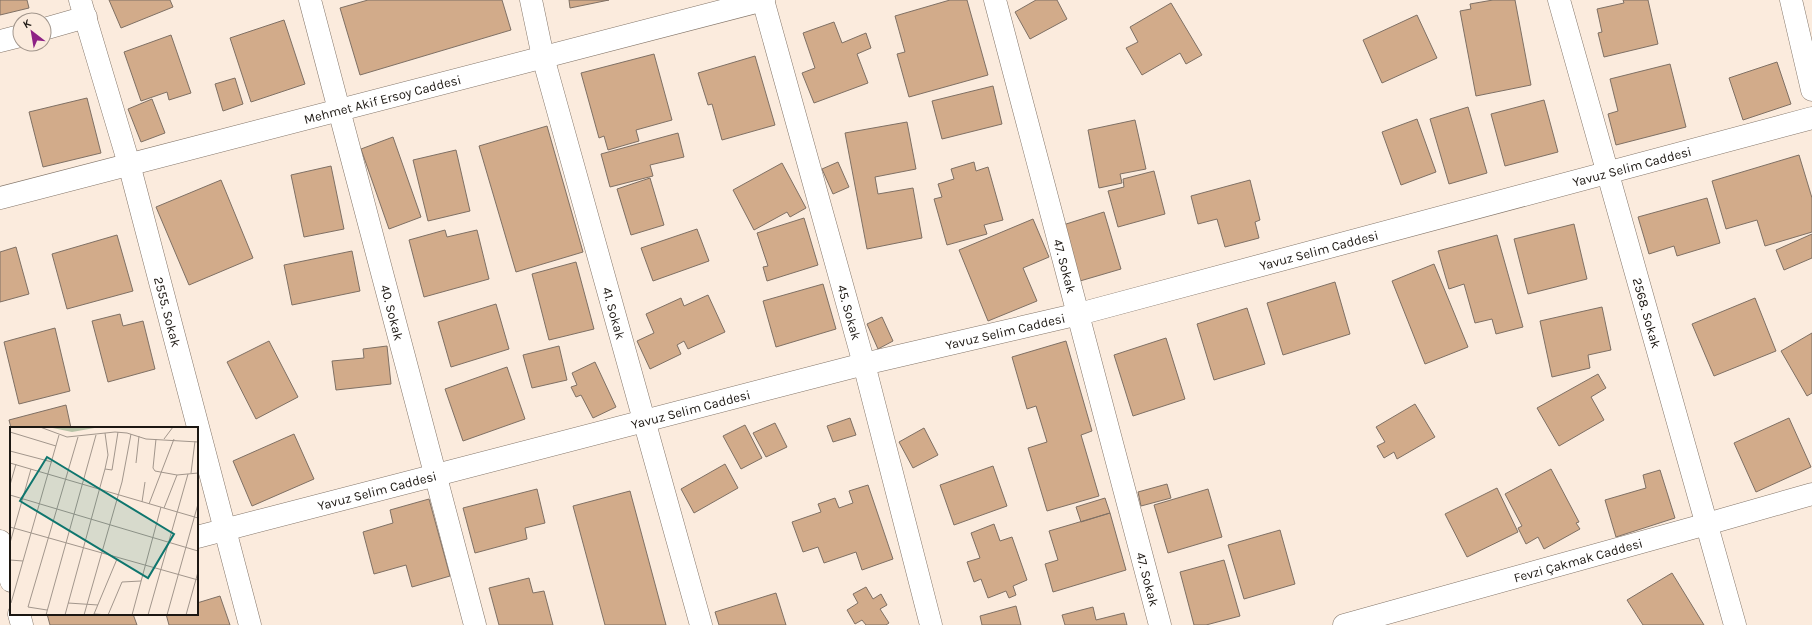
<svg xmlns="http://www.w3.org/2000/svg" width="1812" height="625" font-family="Karla,sans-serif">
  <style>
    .building { fill: #d2ab8a; stroke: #7f7064 }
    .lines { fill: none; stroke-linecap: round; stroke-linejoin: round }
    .street-casing { stroke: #837569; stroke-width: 23 }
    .secondary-casing { stroke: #837569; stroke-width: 23 }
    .street { stroke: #fff; stroke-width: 22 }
    .secondary { stroke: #fff; stroke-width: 22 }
    .labels { text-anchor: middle; stroke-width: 3.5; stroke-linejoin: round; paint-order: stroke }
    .street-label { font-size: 13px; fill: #1c1712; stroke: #fbebdd }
    .inset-road { fill: none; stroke: #a2968c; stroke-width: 1 }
    .view { fill: #0f766e; fill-opacity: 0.15; stroke: #0f766e; stroke-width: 2 }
    .inset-edge { fill: none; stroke: #1c1712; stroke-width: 2 }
  </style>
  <rect width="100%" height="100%" fill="#fbebdd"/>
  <!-- building -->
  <path class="building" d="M0,0H27L29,8L0,15Z
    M109,0H170L173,7L121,28Z
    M368,0H502L511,30L360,75L340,8Z
    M569,0H609L570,8Z
    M950,0H967L988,75L909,97L897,54L905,52L895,16Z
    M1036,0H1057L1067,19L1030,39L1015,12Z
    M1493,0H1515L1531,85L1476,96L1460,11L1471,9L1470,4Z
    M1623,0H1648L1658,44L1604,57L1598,33L1602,32L1597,9L1624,3Z
    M1171,3L1202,55L1186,64L1180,53L1142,75L1126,48L1138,42L1130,27Z
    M1417,15L1437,58L1382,83L1363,40Z
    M284,20L305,84L251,102L230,38Z
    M834,22L842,43L866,33L871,48L857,54L868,83L814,103L802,73L815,68L803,33Z
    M171,35L191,93L169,100L167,92L141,101L124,52Z
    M654,54L672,120L636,130L639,141L608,150L604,136L599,138L581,73Z
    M755,56L775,125L722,140L712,104L708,105L698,73Z
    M1777,62L1791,104L1743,120L1729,78Z
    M1670,64L1686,127L1616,145L1608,114L1618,111L1610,79Z
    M235,78L243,104L223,111L215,84Z
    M993,86L1002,124L942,139L932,101Z
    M87,98L101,153L43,167L29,112Z
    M152,99L165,133L141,142L128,109Z
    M1544,100L1558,152L1505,166L1491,114Z
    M1468,107L1487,173L1449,184L1430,119Z
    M1417,119L1436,172L1401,185L1382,132Z
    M1135,120L1146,169L1120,174L1122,183L1099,188L1088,130Z
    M907,122L916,169L875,177L878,194L913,188L922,238L867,249L845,133Z
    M547,126L583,252L516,272L479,146Z
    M678,133L684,157L650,165L653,176L610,187L601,154Z
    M393,137L421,217L389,229L361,149Z
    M456,150L470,211L428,221L413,160Z
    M1799,155L1812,198V232L1765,246L1757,220L1726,229L1712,181Z
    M838,162L849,187L833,194L822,169Z
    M974,162L976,171L988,167L1003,220L984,225L987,234L947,245L934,199L942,197L938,184L954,179L951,169Z
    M782,163L806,208L790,217L787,212L754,230L733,190Z
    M331,166L344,229L304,237L291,175Z
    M1154,171L1165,214L1118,227L1108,191L1124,187L1123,179Z
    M650,178L664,225L631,235L617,189Z
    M221,180L253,258L189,285L156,207Z
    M1250,180L1260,220L1255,222L1259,238L1225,247L1217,219L1198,224L1191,196Z
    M1707,198L1720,243L1677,256L1674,246L1649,254L1638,217Z
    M1104,212L1121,269L1080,281L1063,225Z
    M804,218L818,265L767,281L763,267L768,266L757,233Z
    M1033,219L1049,257L1023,268L1037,301L988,321L959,250Z
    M1574,224L1587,279L1528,294L1514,239Z
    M697,229L709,261L653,281L641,248Z
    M445,230L447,237L477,230L489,279L424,297L409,240Z
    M1812,234V258L1784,270L1776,250Z
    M117,235L133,291L67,309L52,254Z
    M1497,235L1523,327L1496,334L1492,319L1475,323L1464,284L1449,289L1438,251Z
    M16,247L29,294L0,302V252Z
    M352,251L360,291L292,305L284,265Z
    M576,262L594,329L549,340L532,274Z
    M1434,264L1468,347L1425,364L1392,281Z
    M1335,282L1350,334L1283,355L1267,303Z
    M823,284L836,329L776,347L763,301Z
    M708,295L725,332L688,349L684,341L677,345L681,354L650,369L637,341L654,333L646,314L681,298L684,306Z
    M1755,298L1776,351L1714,376L1692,324Z
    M496,304L509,349L451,367L438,322Z
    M1602,307L1611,350L1588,355L1590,368L1552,377L1540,321Z
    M1247,308L1265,364L1214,380L1197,324Z
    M120,314L123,326L143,321L155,369L108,382L92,321Z
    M882,317L893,341L878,349L867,324Z
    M55,328L70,391L19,404L4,342Z
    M1812,333V393L1807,396L1781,351Z
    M1166,338L1185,399L1133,416L1114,355Z
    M269,341L298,397L256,419L227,362Z
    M1066,341L1092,431L1081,435L1099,496L1047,511L1028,448L1047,442L1036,406L1027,409L1012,357Z
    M387,346L391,384L336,390L332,361L364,358L363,349Z
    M559,346L567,380L532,388L523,355Z
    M595,362L616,407L593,418L581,395L576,397L571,387L577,385L572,373Z
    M507,367L525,419L463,441L445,389Z
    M1598,374L1606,388L1591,397L1604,420L1559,446L1537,408Z
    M1415,404L1435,437L1397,459L1394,452L1384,458L1377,446L1385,442L1376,427Z
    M66,405L71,428H11L9,420Z
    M850,418L856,435L833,442L827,426Z
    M1789,418L1811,467L1756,492L1734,443Z
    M775,423L787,447L766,457L753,433Z
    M745,425L762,458L741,469L723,436Z
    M924,428L938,455L913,468L899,442Z
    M294,434L314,479L252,506L233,461Z
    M725,464L738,488L694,513L681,489Z
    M993,466L1007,506L954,525L940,485Z
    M1551,469L1579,522L1576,523L1580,529L1544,549L1538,537L1526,544L1518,528L1522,526L1505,494Z
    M1660,470L1675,518L1616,537L1605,500L1646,488L1643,475Z
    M1167,484L1171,498L1141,506L1138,492Z
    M868,485L893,559L862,570L856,552L824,563L818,547L803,552L792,522L821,512L818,504L835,498L839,508L853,503L849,491Z
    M1497,488L1518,532L1467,557L1445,514Z
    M537,489L545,523L525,528L527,539L475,553L463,508Z
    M1208,489L1222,537L1168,553L1154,505Z
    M630,491L666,625H605L573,506Z
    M1105,498L1110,513L1081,522L1076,507Z
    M429,499L450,576L412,587L406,565L374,574L363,532L393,523L390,510Z
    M1110,513L1126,570L1053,592L1045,564L1058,560L1049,531Z
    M994,524L1000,541L1012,537L1027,580L1013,586L1016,595L1009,598L1006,591L988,598L981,579L974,582L967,562L980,558L971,533Z
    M1280,530L1295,584L1244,599L1228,545Z
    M1224,560L1240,616L1206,625H1194L1180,572Z
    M1672,573L1704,625H1643L1627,600Z
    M529,578L533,593L544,591L553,625H499L489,588Z
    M866,587L873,599L881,594L887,605L880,609L889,623L886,625H866L862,620L855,624L847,610L858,603L853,594Z
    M776,593L786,625H719L715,612Z
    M220,596L230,625H169L166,614H197V603Z
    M1016,606L1021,625H982L980,616Z
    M1093,607L1096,620L1124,613L1127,625H1065L1062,615Z
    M47,614H133L137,625H50Z"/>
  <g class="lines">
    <defs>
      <g id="street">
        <path id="s1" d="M80,0L129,164L250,625"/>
        <path id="s2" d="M310,0L475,625"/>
        <path id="s3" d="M531,0L543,57L701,625"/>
        <path id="s4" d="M763,0L864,364L931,625"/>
        <path id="s5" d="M995,0L1160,625"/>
        <path id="s6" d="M1559,0L1735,625"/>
        <path d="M1791,0L1812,90"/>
        <path d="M44,29L86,17"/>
        <path d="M0,41L20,36"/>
        <path id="s7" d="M197,537L864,364L1079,314L1812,118"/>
        <path d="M0,541L11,581"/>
        <path d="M19,614L22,625"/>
        <path id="s8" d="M1344,625L1707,524L1812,494"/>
      </g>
      <g id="secondary">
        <path id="s9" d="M0,198L764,0"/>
      </g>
    </defs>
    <!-- street casing -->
    <use href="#street" class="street-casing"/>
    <!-- secondary casing -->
    <use href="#secondary" class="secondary-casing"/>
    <!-- street -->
    <use href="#street" class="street"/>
    <!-- secondary -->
    <use href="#secondary" class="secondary"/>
  </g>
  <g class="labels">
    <!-- street labels -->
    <g class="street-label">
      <text dy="5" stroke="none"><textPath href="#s9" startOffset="395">Mehmet Akif Ersoy Caddesi</textPath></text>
      <text dy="5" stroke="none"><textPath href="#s7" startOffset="1482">Yavuz Selim Caddesi</textPath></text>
      <text dy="5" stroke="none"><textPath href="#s7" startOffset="1158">Yavuz Selim Caddesi</textPath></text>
      <text dy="5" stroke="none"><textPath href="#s5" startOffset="275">47. Sokak</textPath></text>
      <text dy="5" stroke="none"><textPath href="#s1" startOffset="324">2555. Sokak</textPath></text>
      <text dy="5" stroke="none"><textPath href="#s4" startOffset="324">45. Sokak</textPath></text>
      <text dy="5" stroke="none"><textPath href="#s6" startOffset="325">2568. Sokak</textPath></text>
      <text dy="5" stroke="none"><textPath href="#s2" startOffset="323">40. Sokak</textPath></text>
      <text dy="5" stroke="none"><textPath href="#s3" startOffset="324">41. Sokak</textPath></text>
      <text dy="5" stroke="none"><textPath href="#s7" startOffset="834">Yavuz Selim Caddesi</textPath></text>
      <text dy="5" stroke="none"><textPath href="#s7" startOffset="510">Yavuz Selim Caddesi</textPath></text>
      <text dy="5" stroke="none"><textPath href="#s7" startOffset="186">Yavuz Selim Caddesi</textPath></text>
      <text dy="5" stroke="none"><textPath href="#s8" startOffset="243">Fevzi Çakmak Caddesi</textPath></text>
      <text dy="5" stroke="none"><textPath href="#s5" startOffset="599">47. Sokak</textPath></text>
    </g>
  </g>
  <!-- overview -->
  <g transform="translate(10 427)">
    <rect width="188" height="188" fill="#fbebdd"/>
    <path d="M38,0H90L62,5Z" fill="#b8c3a7"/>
    <path class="inset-road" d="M30,0L57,10L105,5L117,6L136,12L188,15M0,5L46,19M146,12L143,41L145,44L167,48L188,46M154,12L163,0M0,24L42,35M0,36L188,91M126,36L129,9M95,42L102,43L108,5M181,46L185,14M0,58L6,37M0,68L188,124M132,75L135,55M139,77L164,12M154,81L167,48M0,100L188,153M0,116L21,42M0,133L13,134M1,176L49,8M58,176L88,178M37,183L18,180L68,10M36,188L86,8M55,188L95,42L98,28L95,6M74,188L112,55L121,7M98,188L112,155L131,154M99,188L84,187L107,132M122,188L151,80M138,188L178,47M157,188L188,77M176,188L188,145"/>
    <path class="view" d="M37,30L164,107L138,151L10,74Z"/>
    <rect width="188" height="188" class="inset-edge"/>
  </g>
  <!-- north arrow -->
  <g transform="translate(32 32) rotate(329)"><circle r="19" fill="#fbebdd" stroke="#a2968c"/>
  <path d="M0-3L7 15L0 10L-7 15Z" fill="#8d2185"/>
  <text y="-6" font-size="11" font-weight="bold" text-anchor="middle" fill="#1c1712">K</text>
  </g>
</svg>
